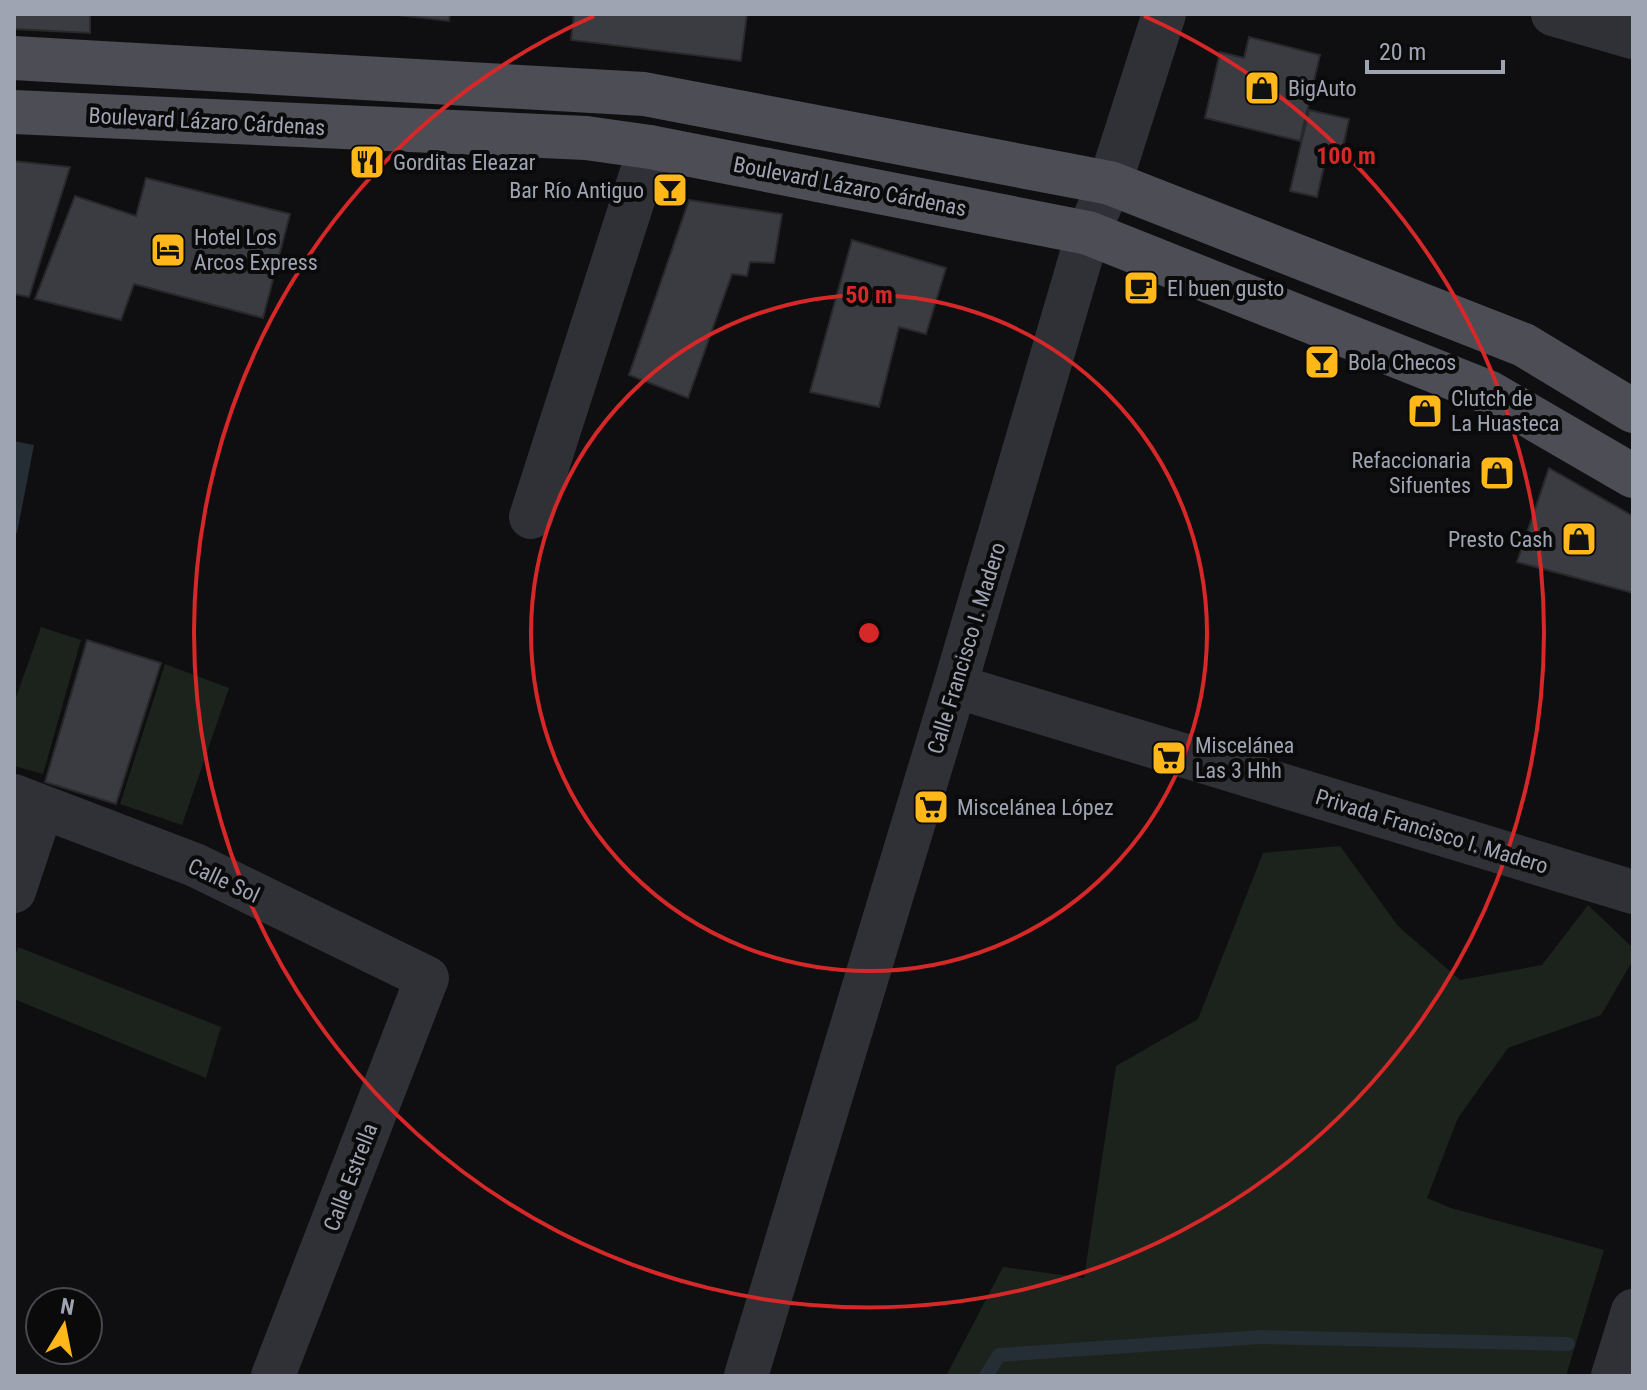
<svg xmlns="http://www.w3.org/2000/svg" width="1647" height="1390" font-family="'Roboto Condensed',sans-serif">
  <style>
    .green { fill: #1b231c }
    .water { fill: #252d35 }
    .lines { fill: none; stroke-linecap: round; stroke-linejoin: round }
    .stream { stroke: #252d35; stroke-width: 14 }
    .building { fill: #3b3c41; stroke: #29292d; stroke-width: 2 }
    .street { stroke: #303136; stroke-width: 44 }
    .primary { stroke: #4c4d55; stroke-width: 44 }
    .ring { fill: none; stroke: #d62828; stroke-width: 4 }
    .labels { text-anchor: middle; stroke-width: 8; stroke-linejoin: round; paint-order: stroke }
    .poi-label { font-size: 22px; fill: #9fa4b3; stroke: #0a0a0b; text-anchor: start }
    .street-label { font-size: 22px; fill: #9fa4b3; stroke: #0a0a0b }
    .centre { fill: #d62828; stroke: #0a0a0b; stroke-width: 4 }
    .ring-label { font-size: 24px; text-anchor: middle; font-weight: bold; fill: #d62828; stroke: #0a0a0b; stroke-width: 8; stroke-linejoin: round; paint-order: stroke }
  </style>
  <rect width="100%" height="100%" fill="#0f0f11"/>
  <!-- green -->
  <path class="green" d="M41,627L81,640L43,774L14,766V703Z
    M165,664L229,688L182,825L120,804Z
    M1340,846L1398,926L1460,980L1542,965L1588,905L1633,948V960L1601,1015L1508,1048L1458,1118L1427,1198L1451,1208L1604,1250L1566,1376H946L1003,1267L1084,1278L1116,1066L1198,1019L1263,853Z
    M18,947L221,1027L206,1078L14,999V959Z"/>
  <!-- water -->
  <path class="water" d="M14,441L34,445L17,533L14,532Z"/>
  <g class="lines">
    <!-- stream -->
    <path class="stream" d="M986,1376L999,1355L1261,1337L1568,1344"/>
  </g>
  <!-- building -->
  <path class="building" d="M14,14H90V33L14,29Z
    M389,14H450L449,21Z
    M574,14H747L741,61L571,40Z
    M1249,37L1320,55L1300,141L1205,118L1220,52L1244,58Z
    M1309,110L1349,119L1339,166L1325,162L1317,197L1290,191Z
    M14,161L70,167L29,297L14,294Z
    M146,178L290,214L263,318L134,284L121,320L35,299L75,196L136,216Z
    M689,200L782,214L774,263L750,262L747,276L732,274L688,398L629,375Z
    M852,240L946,268L926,334L899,327L879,407L810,392Z
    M1549,468L1633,516V593L1517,562Z
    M87,640L161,663L116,804L45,782Z"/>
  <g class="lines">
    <!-- street -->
    <path class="street" d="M1553,14L1633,37
      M531,517L650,147
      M955,686L1633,892
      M14,796L195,865L427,978L273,1376
      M14,891L42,807
      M746,1376L955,686L1088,233L1110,183L1164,14
      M1613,1376L1633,1311"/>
    <!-- primary -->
    <path class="primary" d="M14,58L644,94L1110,183L1524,345L1633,411
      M14,112L586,138L650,147L1088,233L1490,393L1633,476"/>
  </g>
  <!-- distance rings -->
  <g class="ring">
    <circle cx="869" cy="633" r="338"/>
    <path d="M1144 16A675 675 0 1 1 594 16"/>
  </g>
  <!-- icons -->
  <defs>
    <symbol id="shop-square" viewBox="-11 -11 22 22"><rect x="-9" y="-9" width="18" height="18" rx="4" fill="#ffb719" stroke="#0a0a0b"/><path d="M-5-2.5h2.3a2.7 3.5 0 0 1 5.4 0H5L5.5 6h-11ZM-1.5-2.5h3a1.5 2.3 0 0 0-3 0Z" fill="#111"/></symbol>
    <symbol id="restaurant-square" viewBox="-11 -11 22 22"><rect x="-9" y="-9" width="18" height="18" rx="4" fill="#ffb719" stroke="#0a0a0b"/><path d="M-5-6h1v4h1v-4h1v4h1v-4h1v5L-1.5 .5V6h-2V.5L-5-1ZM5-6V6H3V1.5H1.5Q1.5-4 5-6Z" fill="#111"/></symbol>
    <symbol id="bar-square" viewBox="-11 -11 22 22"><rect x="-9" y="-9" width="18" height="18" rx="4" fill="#ffb719" stroke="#0a0a0b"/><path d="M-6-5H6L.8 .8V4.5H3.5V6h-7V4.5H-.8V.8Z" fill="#111"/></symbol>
    <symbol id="hotel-square" viewBox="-11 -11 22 22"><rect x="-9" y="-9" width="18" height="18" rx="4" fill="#ffb719" stroke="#0a0a0b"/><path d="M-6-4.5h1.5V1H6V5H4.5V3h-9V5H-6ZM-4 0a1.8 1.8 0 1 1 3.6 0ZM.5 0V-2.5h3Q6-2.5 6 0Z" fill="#111"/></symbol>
    <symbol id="cafe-square" viewBox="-11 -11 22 22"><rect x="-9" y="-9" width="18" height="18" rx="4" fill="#ffb719" stroke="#0a0a0b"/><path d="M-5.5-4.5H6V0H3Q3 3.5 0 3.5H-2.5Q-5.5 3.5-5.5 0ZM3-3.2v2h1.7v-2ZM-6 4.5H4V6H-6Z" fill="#111"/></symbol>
    <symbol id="supermarket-square" viewBox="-11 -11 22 22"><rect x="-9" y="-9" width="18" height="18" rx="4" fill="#ffb719" stroke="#0a0a0b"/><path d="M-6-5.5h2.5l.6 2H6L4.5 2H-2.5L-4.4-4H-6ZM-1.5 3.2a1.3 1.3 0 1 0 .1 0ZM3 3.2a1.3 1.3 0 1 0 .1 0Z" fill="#111"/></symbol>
  </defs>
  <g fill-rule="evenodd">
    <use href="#shop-square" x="1242" y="68" width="40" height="40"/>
    <use href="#restaurant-square" x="347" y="142" width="40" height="40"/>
    <use href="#bar-square" x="650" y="170" width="40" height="40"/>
    <use href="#hotel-square" x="148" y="230" width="40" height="40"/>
    <use href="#cafe-square" x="1121" y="268" width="40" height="40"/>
    <use href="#bar-square" x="1302" y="342" width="40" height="40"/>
    <use href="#shop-square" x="1405" y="391" width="40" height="40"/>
    <use href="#shop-square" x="1477" y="453" width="40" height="40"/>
    <use href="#shop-square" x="1559" y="519" width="40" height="40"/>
    <use href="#supermarket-square" x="1149" y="738" width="40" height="40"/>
    <use href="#supermarket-square" x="911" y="787" width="40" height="40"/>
  </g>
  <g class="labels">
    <!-- poi labels -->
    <g class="poi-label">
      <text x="1288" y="96">BigAuto</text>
      <text x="393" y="170">Gorditas Eleazar</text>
      <text x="644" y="198" text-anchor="end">Bar Río Antiguo</text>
      <text x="194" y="245">Hotel Los<tspan x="194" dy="25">Arcos Express</tspan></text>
      <text x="1167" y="296">El buen gusto</text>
      <text x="1348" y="370">Bola Checos</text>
      <text x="1451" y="406">Clutch de<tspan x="1451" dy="25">La Huasteca</tspan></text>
      <text x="1471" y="468" text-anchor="end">Refaccionaria<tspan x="1471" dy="25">Sifuentes</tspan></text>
      <text x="1553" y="547" text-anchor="end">Presto Cash</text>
      <text x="1195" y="753">Miscelánea<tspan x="1195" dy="25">Las 3 Hhh</tspan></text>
      <text x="957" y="815">Miscelánea López</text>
    </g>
    <!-- street labels -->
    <g class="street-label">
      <text transform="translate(207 121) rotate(3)" y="8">Boulevard Lázaro Cárdenas</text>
      <text transform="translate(850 186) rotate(11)" y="8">Boulevard Lázaro Cárdenas</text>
      <text transform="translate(966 648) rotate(-73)" y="8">Calle Francisco I. Madero</text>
      <text transform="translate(1432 831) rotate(17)" y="8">Privada Francisco I. Madero</text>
      <text transform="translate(224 880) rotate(25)" y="8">Calle Sol</text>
      <text transform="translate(350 1177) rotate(-69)" y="8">Calle Estrella</text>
    </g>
  </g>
  <circle cx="869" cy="633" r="12" class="centre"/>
  <g class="ring-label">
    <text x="1346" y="164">100 m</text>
    <text x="869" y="303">50 m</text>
  </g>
  <!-- border -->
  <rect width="1647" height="1390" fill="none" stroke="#9fa4b3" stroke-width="32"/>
  <!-- north arrow -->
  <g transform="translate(64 1326) rotate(10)"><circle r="38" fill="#0a0a0b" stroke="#46484e" stroke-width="2"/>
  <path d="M0-6L14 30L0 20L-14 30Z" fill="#ffb719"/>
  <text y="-12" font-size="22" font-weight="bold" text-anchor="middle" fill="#9fa4b3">N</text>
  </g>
  <!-- scale -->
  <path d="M1367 60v12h136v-12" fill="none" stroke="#9fa4b3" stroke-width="4"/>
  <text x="1379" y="60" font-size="24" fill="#9fa4b3" stroke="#0a0a0b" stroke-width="6" paint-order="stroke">20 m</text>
</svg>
